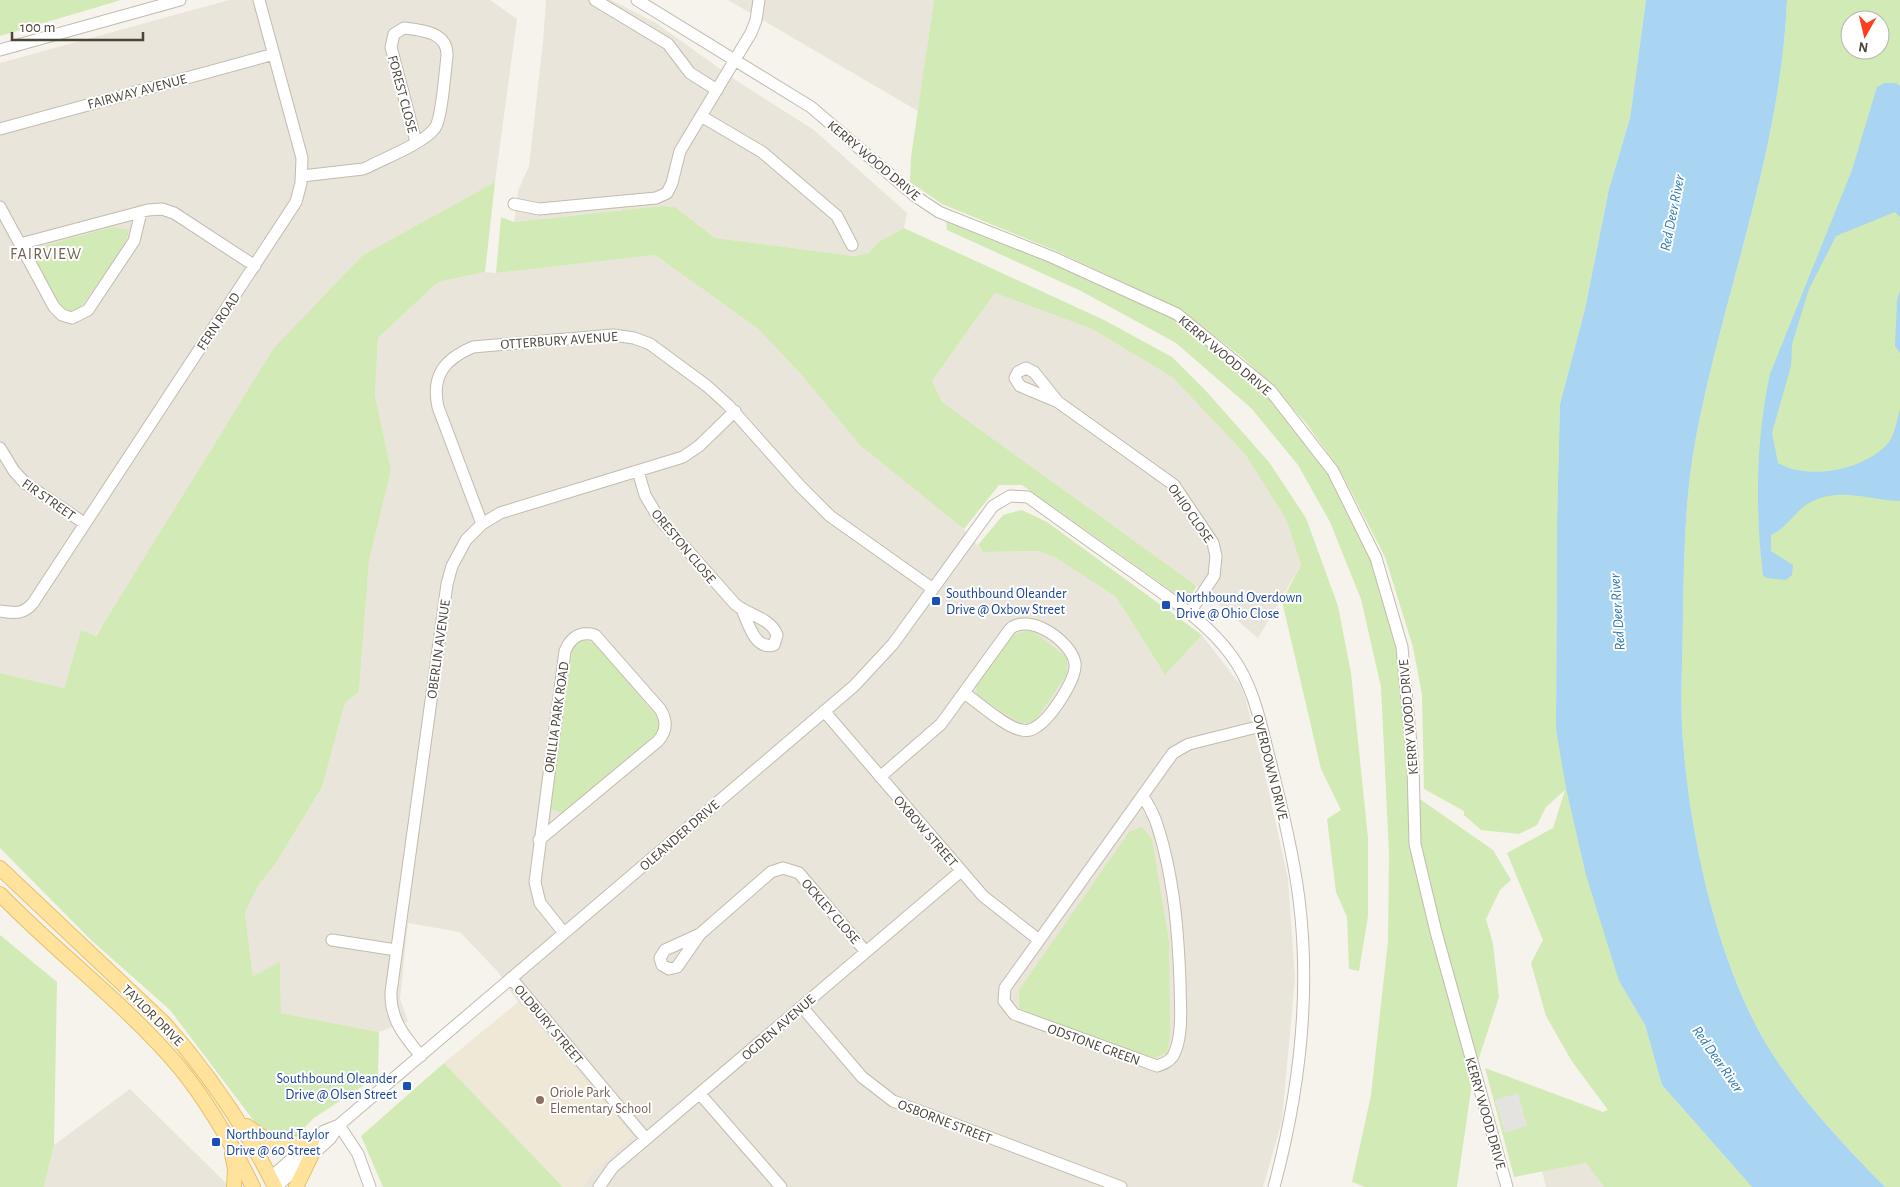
<svg xmlns="http://www.w3.org/2000/svg" width="1900" height="1187" font-family="'Alegreya Sans',sans-serif">
  <style>
    .residential { fill: #eae5da }
    .education { fill: #efe8d6 }
    .green { fill: #d2eab5; fill-rule: evenodd }
    .parking { fill: #e5e3e0 }
    .water { fill: #a9d4f2 }
    .lines { fill: none; stroke-linecap: round; stroke-linejoin: round }
    .minor-casing { stroke: #c2bbae; stroke-width: 13 }
    .major-casing { stroke: #e6c16a; stroke-width: 16 }
    .minor { stroke: #fff; stroke-width: 11 }
    .major { stroke: #ffe39c; stroke-width: 14 }
    .transit-dot { fill: #1a4fb4; stroke: #fff; stroke-width: 2 }
    .education-dot { fill: #8d6e63; stroke: #fff; stroke-width: 2 }
    .labels { text-anchor: middle; stroke-width: 4; stroke-linejoin: round; paint-order: stroke }
    .street-label { font-size: 14px; fill: #4b4439; stroke: #fff }
    .transit-label { font-size: 14px; fill: #164399; stroke: #fff; text-anchor: start }
    .education-label { font-size: 14px; fill: #785e54; stroke: #fff; text-anchor: start }
    .water-label { font-size: 15px; font-style: italic; fill: #2e7ab2; stroke: #fff }
    .quarter-label { font-size: 16px; letter-spacing: 1px; fill: #6e6250; stroke: #fff }
  </style>
  <rect width="100%" height="100%" fill="#f6f3ec"/>
  <!-- residential -->
  <path class="residential" d="M229,0H490L517,19L495,182L363,255L95,636L81,630L64,688L0,673V63Z
    M546,0H611L656,23L737,81L814,130L907,213L904,228L880,241L868,253L855,256L715,238L675,207L661,206L514,222L518,191L529,166L543,42Z
    M728,0H934L918,111Z
    M655,255L757,328L800,373L964,529L983,552L1039,551L1056,558L1116,597L1165,675L1202,635L1242,687L1261,756L1288,879L1295,978L1282,1121L1263,1187H583L589,1175L632,1136L518,1002L498,972L460,932L408,923L400,999L408,1021L379,1032L281,1013L280,963L253,976L245,912L258,886L276,863L322,787L345,703L359,692L369,561L391,470L375,395L378,338L438,282L485,272L496,273Z
    M995,293L1092,329L1172,377L1245,454L1286,519L1301,565L1258,638L1197,586L942,402L932,381Z
    M130,1089L228,1185L227,1187H44L54,1145Z
    M1586,1163L1604,1187H1546L1542,1171Z"/>
  <!-- education -->
  <path class="education" d="M518,1002L632,1136L589,1175L583,1187H563L444,1063Z"/>
  <!-- green -->
  <path class="green" d="M0,0H121L0,36Z
    M934,0H1646L1630,118L1609,189L1585,309L1560,404L1557,521L1556,729L1619,981L1645,1025L1662,1085L1752,1187H1604L1586,1163L1514,1177L1485,1068L1603,1112L1608,1110L1571,1060L1546,1016L1531,963L1543,940L1507,853L1553,828L1565,790L1546,807L1537,825L1519,834L1481,830L1464,815V811L1424,789L1422,695L1413,647L1385,557L1340,470L1306,423L1272,385L1243,358L1179,309L1054,250L942,204L910,182L911,157Z
    M1787,0H1900V1187H1885C1841,1142 1801,1100 1768,1047C1719,966 1692,845 1684,752C1679,706 1683,659 1683,613C1684,554 1685,496 1696,437C1724,291 1781,150 1787,0ZM1850,20H1880V50H1850Z
    M495,182L485,272L438,282L378,338L375,395L391,470L369,561L359,692L345,703L322,787L276,863L258,886L245,912L253,976L280,962L281,1013L379,1032L378,1076L314,1118L296,1136L260,1129L170,1010L91,940L0,848V673L64,688L81,630L96,636L274,348L363,255Z
    M661,206L675,207L715,238L855,256L868,253L880,241L904,228L1104,320L1172,357L1206,391L1269,462L1306,518L1338,606L1351,673L1368,838V916L1359,971L1349,969L1347,917L1336,892L1327,819L1341,810L1321,769L1282,601L1301,565L1286,519L1245,454L1172,377L1092,329L995,293L932,381L942,402L1197,586L1187,602L1022,485H999L964,529L860,445L800,373L757,328L655,255L496,273L501,217L514,222Z
    M946,220L1177,314L1270,390L1333,471L1376,558L1402,647L1414,795L1493,850L1511,880L1500,890L1486,919L1493,944L1499,997L1473,1076L1457,1187H1365L1352,1182L1371,1095L1379,1022L1388,941L1389,853L1381,687L1361,599L1330,522L1298,465L1251,408L1176,343L1081,291L947,230Z
    M113,227L129,230L124,247L80,308L71,311L61,308L35,260L36,248Z
    M1022,510L1047,522L1202,635L1165,675L1116,597L1056,558L1039,551L983,552L978,545L1003,515Z
    M1031,629L1067,658V674L1035,721L1022,724L977,696L976,684L1014,635Z
    M584,640L595,643L658,718V732L562,813L551,809V800L573,646Z
    M1142,827L1152,839L1169,942L1170,1037L1167,1053L1151,1059L1019,1011V990L1129,832Z
    M0,935L57,982L54,1145L44,1187H0Z
    M444,1063L563,1187H383L361,1136Z"/>
  <!-- parking -->
  <path class="parking" d="M1518,1093L1527,1126L1505,1133L1495,1100Z"/>
  <!-- water -->
  <path class="water" d="M1646,0H1787C1781,150 1724,291 1696,437C1685,496 1684,554 1683,613C1683,659 1679,706 1684,752C1692,845 1719,966 1768,1047C1801,1100 1841,1142 1885,1187H1752L1662,1085L1645,1025L1619,981L1586,875L1566,788L1556,729L1557,521L1560,404L1585,309L1609,189L1630,118Z
    M1885,83H1896L1900,86V217L1895,212L1836,236L1809,289L1792,344L1791,366L1772,433L1778,463C1809,481 1866,470 1889,442C1895,434 1897,419 1900,409V501C1869,500 1839,486 1809,503C1795,511 1787,528 1771,535V551L1793,565L1792,575L1786,580L1767,578L1763,576C1755,509 1756,439 1770,374L1852,170L1877,87Z
    M1900,291V353L1895,346L1897,300Z"/>
  <g class="lines">
    <defs>
      <path id="minor" d="M595,0L668,44L690,73L717,90
        M637,0L811,107L915,196L939,212L1052,257L1177,314L1270,390L1333,471L1376,558L1402,647L1413,766L1415,844L1436,932L1507,1187
        M0,50L180,0
        M701,116L762,152L837,216L852,245
        M0,129L274,54
        M302,176L363,169L368,167C385,158 424,143 435,128C442,118 445,71 447,56C448,32 422,30 404,28L394,34L391,47L416,142
        M514,204L539,209L656,198L667,193L672,183L680,151L751,33L756,20L759,0
        M0,207L54,307L62,315L72,318L88,310L134,241L141,212
        M20,244L148,210L162,209L174,213L255,266
        M1058,402L1034,372L1026,368L1018,372L1015,378L1020,386L1058,402L1174,485L1213,543L1216,556L1214,576L1190,612
        M0,448L14,471L25,483L84,523
        M638,471L645,495L658,517L735,604C748,615 771,618 777,635L774,645C755,650 749,625 743,612
        M482,524L438,407C431,375 445,359 473,347L613,335L634,338L650,344L707,386L728,405L800,486L830,516L933,589
        M0,611C14,613 23,615 33,603L296,202L301,183L302,158L259,0
        M824,711L983,896L1039,940
        M880,777L941,724L1010,629C1029,612 1071,641 1075,663C1077,679 1050,719 1036,727C1032,730 1027,731 1022,730C1006,728 978,702 964,693
        M1143,797C1154,812 1158,827 1163,845C1175,892 1178,933 1180,981C1180,1003 1184,1036 1173,1056C1169,1062 1163,1064 1157,1066L1014,1014L1004,1001L1005,988L1173,753L1189,744L1261,726
        M539,840L658,741C667,731 667,720 660,709L595,635C580,631 571,637 565,651L535,882L540,903L564,933
        M700,934L677,967L669,969L662,965L660,958L665,950L700,934L771,872L783,868L799,873L866,952
        M332,940L396,950
        M511,978L646,1139
        M802,1007L862,1077L893,1101L1121,1187
        M421,1056C404,1036 390,1019 391,992L447,584L452,566L466,540L482,524L500,513L683,457L699,446L735,411
        M700,1094L781,1187
        M339,1125L358,1154L370,1187
        M270,1178L324,1131L339,1125L854,686L893,644L993,506L1010,496L1028,497C1064,523 1100,549 1136,574C1170,599 1206,621 1231,655C1255,687 1261,727 1271,764C1282,809 1293,853 1299,899C1311,995 1299,1094 1274,1187
        M276,1187L330,1139L339,1125
        M599,1187L613,1167L639,1145L961,871"/>
      <path id="major" d="M0,868L165,1024C209,1074 245,1126 275,1187
        M0,894C58,954 126,1004 180,1068C210,1105 232,1144 253,1187
        M247,1126C272,1146 281,1146 312,1141
        M232,1154L235,1169L234,1187
        M296,1187L311,1156"/>
    </defs>
    <!-- minor casing -->
    <use href="#minor" class="minor-casing"/>
    <!-- major casing -->
    <use href="#major" class="major-casing"/>
    <!-- minor -->
    <use href="#minor" class="minor"/>
    <!-- major -->
    <use href="#major" class="major"/>
  </g>
  <!-- markers -->
  <g class="transit-dot">
    <rect x="931" y="596" width="10" height="10" rx="2.5"/>
    <rect x="1161" y="600" width="10" height="10" rx="2.5"/>
    <rect x="402" y="1081" width="10" height="10" rx="2.5"/>
    <rect x="211" y="1137" width="10" height="10" rx="2.5"/>
  </g>
  <circle class="education-dot" cx="540" cy="1100" r="5"/>
  <g class="labels">
    <!-- street labels -->
    <g class="street-label">
      <text transform="translate(137 91) rotate(-15)" y="5">FAIRWAY AVENUE</text>
      <text transform="translate(403 94) rotate(75)" y="5">FOREST CLOSE</text>
      <text transform="translate(874 160) rotate(40)" y="5">KERRY WOOD DRIVE</text>
      <text transform="translate(218 321) rotate(-56)" y="5">FERN ROAD</text>
      <text transform="translate(559 340) rotate(-4)" y="5">OTTERBURY AVENUE</text>
      <text transform="translate(1225 355) rotate(40)" y="5">KERRY WOOD DRIVE</text>
      <text transform="translate(49 499) rotate(35)" y="5">FIR STREET</text>
      <text transform="translate(1191 513) rotate(55)" y="5">OHIO CLOSE</text>
      <text transform="translate(684 546) rotate(50)" y="5">ORESTON CLOSE</text>
      <text transform="translate(438 649) rotate(-82)" y="5">OBERLIN AVENUE</text>
      <text transform="translate(556 717) rotate(-82)" y="5">ORILLIA PARK ROAD</text>
      <text transform="translate(1408 717) rotate(-95)" y="5">KERRY WOOD DRIVE</text>
      <text transform="translate(1271 767) rotate(76)" y="5">OVERDOWN DRIVE</text>
      <text transform="translate(926 831) rotate(49)" y="5">OXBOW STREET</text>
      <text transform="translate(679 835) rotate(-41)" y="5">OLEANDER DRIVE</text>
      <text transform="translate(831 911) rotate(49)" y="5">OCKLEY CLOSE</text>
      <text transform="translate(153 1015) rotate(45)" y="5">TAYLOR DRIVE</text>
      <text transform="translate(549 1024) rotate(50)" y="5">OLDBURY STREET</text>
      <text transform="translate(778 1027) rotate(-41)" y="5">OGDEN AVENUE</text>
      <text transform="translate(1094 1044) rotate(20)" y="5">ODSTONE GREEN</text>
      <text transform="translate(1486 1113) rotate(74)" y="5">KERRY WOOD DRIVE</text>
      <text transform="translate(945 1121) rotate(21)" y="5">OSBORNE STREET</text>
    </g>
    <!-- transit labels -->
    <g class="transit-label">
      <text x="946" y="598">Southbound Oleander<tspan x="946" dy="16">Drive @ Oxbow Street</tspan></text>
      <text x="1176" y="602">Northbound Overdown<tspan x="1176" dy="16">Drive @ Ohio Close</tspan></text>
      <text x="397" y="1083" text-anchor="end">Southbound Oleander<tspan x="397" dy="16">Drive @ Olsen Street</tspan></text>
      <text x="226" y="1139">Northbound Taylor<tspan x="226" dy="16">Drive @ 60 Street</tspan></text>
    </g>
    <!-- education labels -->
    <g class="education-label">
      <text x="550" y="1097">Oriole Park<tspan x="550" dy="16">Elementary School</tspan></text>
    </g>
    <!-- water labels -->
    <g class="water-label">
      <text transform="translate(1672 213) rotate(-79)" y="5">Red Deer River</text>
      <text transform="translate(1617 612) rotate(-94)" y="5">Red Deer River</text>
      <text transform="translate(1718 1059) rotate(55)" y="5">Red Deer River</text>
    </g>
    <!-- quarter labels -->
    <g class="quarter-label">
      <text x="46" y="259">FAIRVIEW</text>
    </g>
  </g>
  <!-- north arrow -->
  <g transform="translate(1865 35) rotate(188)"><circle r="24" fill="#ffffff" stroke="#b7b4b0"/>
  <path d="M0-4L9 19L0 12L-9 19Z" fill="#fc3f1d"/>
  <text y="-8" font-size="14" font-weight="bold" text-anchor="middle" fill="#4b4439">N</text>
  </g>
  <!-- scale -->
  <path d="M12 32v8h131v-8" fill="none" stroke="#4b4439" stroke-width="2.5"/>
  <text x="20" y="32" font-size="15" fill="#4b4439" stroke="#ffffff" stroke-width="4" paint-order="stroke">100 m</text>
</svg>
